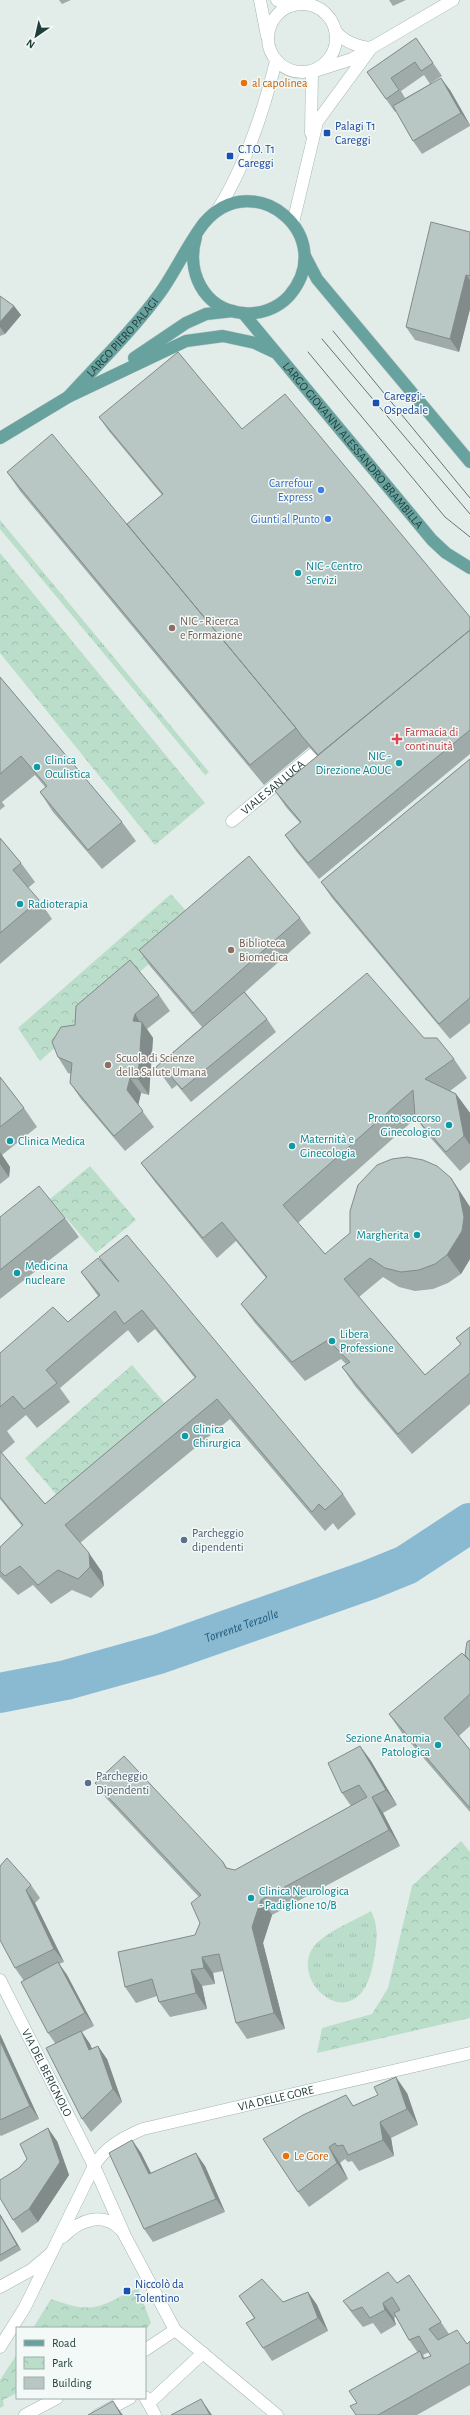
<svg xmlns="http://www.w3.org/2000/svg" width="470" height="2415" font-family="'Alegreya Sans',sans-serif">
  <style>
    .grass { fill: url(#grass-tufts) }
    .park { fill: url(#park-crowns) }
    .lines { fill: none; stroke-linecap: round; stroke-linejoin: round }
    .river { stroke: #8ab9d2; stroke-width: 40 }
    .minor-casing { stroke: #a5b5b2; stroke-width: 13 }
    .major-casing { stroke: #c1c9c8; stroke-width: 13 }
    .minor { stroke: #fff; stroke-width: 12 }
    .major { stroke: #67a29e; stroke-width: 12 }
    .tram { stroke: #5d7977; stroke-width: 1 }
    .wall { fill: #9eaba9; fill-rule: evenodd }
    .shaded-wall { fill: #818b89 }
    .building { fill: #b8c7c4; stroke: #818b89 }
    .food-dot { fill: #e8710a; stroke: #f3f9f7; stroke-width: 1.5 }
    .transit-dot { fill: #1a4fb4; stroke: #f3f9f7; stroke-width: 1.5 }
    .shop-dot { fill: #3f7fe0; stroke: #f3f9f7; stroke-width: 1.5 }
    .culture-dot { fill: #0f9aa8; stroke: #f3f9f7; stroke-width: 1.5 }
    .education-dot { fill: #8d6e63; stroke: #f3f9f7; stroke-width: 1.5 }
    .health-dot { fill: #e0444e; stroke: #f3f9f7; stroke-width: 1.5 }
    .service-dot { fill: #5c6f8a; stroke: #f3f9f7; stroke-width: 1.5 }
    .labels { text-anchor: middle; stroke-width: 3; stroke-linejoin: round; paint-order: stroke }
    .food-label { font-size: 12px; fill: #c56008; stroke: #f3f9f7; text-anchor: start }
    .transit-label { font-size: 12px; fill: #164399; stroke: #f3f9f7; text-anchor: start }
    .street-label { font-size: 12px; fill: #223e3c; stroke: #f3f9f7 }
    .shop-label { font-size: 12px; fill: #366cbe; stroke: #f3f9f7; text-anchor: end }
    .culture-label { font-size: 12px; fill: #0d838f; stroke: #f3f9f7; text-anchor: start }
    .education-label { font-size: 12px; fill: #785e54; stroke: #f3f9f7; text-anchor: start }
    .health-label { font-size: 12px; fill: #be3a42; stroke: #f3f9f7; text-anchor: start }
    .service-label { font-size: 12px; fill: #4e5e75; stroke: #f3f9f7; text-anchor: start }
    .water-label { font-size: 13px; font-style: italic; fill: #1c597a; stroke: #f3f9f7 }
  </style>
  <defs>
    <pattern id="grass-tufts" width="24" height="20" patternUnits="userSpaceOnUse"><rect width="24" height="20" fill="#bbdecb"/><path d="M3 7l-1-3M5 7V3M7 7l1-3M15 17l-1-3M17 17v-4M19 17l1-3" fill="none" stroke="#a0c0af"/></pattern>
    <pattern id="park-crowns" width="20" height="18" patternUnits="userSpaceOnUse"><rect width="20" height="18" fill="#bbdecb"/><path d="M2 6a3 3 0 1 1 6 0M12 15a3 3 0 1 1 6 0" fill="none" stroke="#a0c0af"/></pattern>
  </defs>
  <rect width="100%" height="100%" fill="#e2edea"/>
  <!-- grass -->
  <path class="grass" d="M0,520L209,772L205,775L0,529Z
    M371,1911C379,1927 377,1941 374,1958C361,2050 278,1976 319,1941C333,1929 355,1920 371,1911Z"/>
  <!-- park -->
  <path class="park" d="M0,553L205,803L155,845L0,653Z
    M171,894L196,922L40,1061L18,1028Z
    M90,1166L136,1220L96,1253L50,1199Z
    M132,1365L174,1414L67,1507L25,1458Z
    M461,1841L470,1852V2018L317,2053L322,2028L372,2014L388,1988L412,1886Z
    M138,2288L151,2323L145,2330L33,2328L51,2299C95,2315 98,2307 138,2288Z
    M17,2354V2393L3,2400L4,2406L0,2408V2380Z"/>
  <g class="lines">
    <!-- river -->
    <path class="river" id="s1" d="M0,1693L66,1680L159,1654L369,1580L406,1565L470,1523"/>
    <defs>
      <g id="minor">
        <path d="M260,0L267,36"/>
        <path d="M277,0L290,6"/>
        <circle cx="302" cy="38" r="34"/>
        <path d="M335,30C343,42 356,46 370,48"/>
        <path d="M318,70L352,59L453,0"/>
        <path d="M311,133L312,71"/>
        <path d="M217,211C246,165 263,113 276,61"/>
        <path d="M293,223L317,122L372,47"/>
        <path id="s2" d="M232,821L314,753"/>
        <path id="s3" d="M0,1980L94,2166L125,2236L175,2330L277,2415"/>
        <path d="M63,2237C79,2220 103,2211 121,2230"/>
        <path d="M0,2287L31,2270L50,2254"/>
        <path id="s4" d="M0,2347L25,2307L94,2166C105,2147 124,2137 143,2129L470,2053"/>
        <path d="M145,2350L175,2330"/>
        <path d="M145,2397L155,2415"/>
        <path d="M149,2403L203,2353"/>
        <path d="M25,2415L57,2398"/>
        <path d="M98,2415L130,2398"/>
      </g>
      <g id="major">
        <path d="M305,256L317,279L470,462"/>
        <path id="s5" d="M243,313L432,540L446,553L470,568"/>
        <path d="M134,358L186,323L206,314L233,311"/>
        <path id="s6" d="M68,397C99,363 133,330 160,293C175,272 189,242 204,223C254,164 340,237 289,296C277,309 259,315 242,313C203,309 186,271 196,237"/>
        <path d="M0,438L68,397L186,341L223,336L255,343L274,352"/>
      </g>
    </defs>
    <!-- minor casing -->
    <use href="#minor" class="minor-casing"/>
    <!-- major casing -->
    <use href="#major" class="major-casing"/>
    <!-- minor -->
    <use href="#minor" class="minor"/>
    <!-- major -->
    <use href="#major" class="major"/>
    <!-- tram -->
    <path class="tram" d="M333,331L470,498
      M322,339L470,514
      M308,352L445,517L470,537"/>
  </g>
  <!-- wall -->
  <path class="wall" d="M59,0H71L62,4Z
    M389,0H406L393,6Z
    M416,38L442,76L431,83L450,90L470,125V126L422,154L413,141L396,111L395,112L367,72ZM424,75L430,84L405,98L401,91Z
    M470,232V309L459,352L415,340L406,327Z
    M0,296L14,306L21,315L5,334L0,336Z
    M99,417L242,429L470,617V754L319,879L296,851L285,835L300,823L286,807L275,791L317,756L309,747L264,785L20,491L7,472L127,524L162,495L108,430Z
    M0,677L122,822L136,841L102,869L53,812L40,792L46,788L35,775L2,802L5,806L0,810Z
    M470,759V1023L450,1039L332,898L321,882Z
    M0,838L21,863L35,882L28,888L39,900L52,919L0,964Z
    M300,918L311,933L245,992L267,1019L276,1032L191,1102L177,1085L172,1089L156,1067L202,1027L150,966L139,950Z
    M159,995L170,1011L147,1029L153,1038L149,1095L141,1093L138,1105L154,1127L125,1151L81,1099L70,1083L71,1074L68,1073L58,1057L75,1025Z
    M424,1038L454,1059L467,1078L450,1091L456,1094L470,1113V1162L460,1171L429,1136L416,1118L298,1223L325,1254L451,1178L470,1207V1259L461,1274L448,1283L433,1289L415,1291L399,1287L383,1277L359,1297L425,1375L461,1345L456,1338L470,1327V1404L412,1454L355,1386L342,1367L346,1364L341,1359L305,1381L255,1323L241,1304L266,1278L236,1241L217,1258L155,1182L141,1163Z
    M0,1077L24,1108L37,1127L2,1155L10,1167L9,1177L0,1184Z
    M0,1217L65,1218L79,1237L0,1299Z
    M99,1257L343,1494L356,1514L338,1530L333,1523L325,1531L230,1419L80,1543L102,1572L104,1586L91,1598L72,1590L51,1604L33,1585L18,1595L0,1577V1547L22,1526L0,1499V1353L68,1322L98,1296L81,1272L105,1266ZM155,1329L195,1378L45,1504L2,1453L15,1442L7,1431L26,1415L37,1428L70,1402L60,1388L128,1330L138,1343Z
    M470,1640V1726L459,1736L470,1750V1812L402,1733L389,1714L465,1655Z
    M360,1746L371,1761L397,1805L383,1813L400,1846L272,1915L263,1943L285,2029L247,2039L236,2023L223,1971L213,1973L215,1984L202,1986L207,2009L170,2017L159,2002L157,1996L136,2003L125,1987L195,1935L200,1923L199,1897L106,1798L95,1783L223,1862L228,1869L235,1870L351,1806L342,1793Z
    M0,1866L31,1885L40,1898L35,1903L64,1962L59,1964L67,1975L94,2026L82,2032L90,2044L92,2049L107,2059L122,2102L91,2132L82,2119L55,2043L48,2033L24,1981L15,1968Z
    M0,2034L39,2119L1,2136L0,2135Z
    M407,2093L418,2125L391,2138L394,2156L359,2171L352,2161L348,2162L345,2159L340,2163L348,2179L309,2207L298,2192L346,2095L353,2106Z
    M132,2140L141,2153L151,2173L205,2166L225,2212L153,2242L144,2229Z
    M57,2141L69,2175L38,2222L22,2233L13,2220L19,2168Z
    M0,2214L21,2250L0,2262Z
    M409,2275L449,2334L467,2344L470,2341V2385L417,2415H356L357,2403L418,2353L409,2340L396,2317L394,2318L396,2325L381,2334L373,2323L363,2327L354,2316L343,2301L397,2283ZM429,2352L431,2356L425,2358L423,2355Z
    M308,2292L317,2305L328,2331L272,2361L246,2323L254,2318L239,2296L283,2302Z"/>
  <!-- shaded-wall -->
  <path class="shaded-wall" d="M441,78L450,90L470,125L461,113Z
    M466,275L470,280V309L459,352L450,339Z
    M14,306L21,315L5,334L0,327V322Z
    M135,1014L142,1025V1022L153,1038L149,1095L138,1079L133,1021Z
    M130,1078L141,1093L138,1106L127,1090Z
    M456,1094L470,1113V1145L464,1136Z
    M0,1152L10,1167L9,1177L0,1164Z
    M451,1178L470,1207V1259L461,1274L447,1255Z
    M89,1553L102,1572L104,1586L90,1567Z
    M360,1746L371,1761L397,1805L386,1790Z
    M372,1797L383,1813L400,1846L389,1830Z
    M26,1890L35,1903L64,1962L54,1949Z
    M261,1900L272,1915L263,1943L285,2029L274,2013L252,1927Z
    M202,1957L213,1973L215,1984L204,1968Z
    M58,1962L67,1975L94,2026L85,2013Z
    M191,1970L202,1986L207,2009L196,1993Z
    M81,2031L90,2044L98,2063L89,2050Z
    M0,2034L39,2119L30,2106L0,2041Z
    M98,2046L107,2059L122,2102L113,2089Z
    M396,2077L407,2093L418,2125L407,2109Z
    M380,2122L391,2138L394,2156L383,2140Z
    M48,2128L57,2141L69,2175L38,2222L29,2209Z
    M132,2140L141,2153L158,2187L149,2174Z
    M329,2147L340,2163L348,2179L337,2163Z
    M196,2153L205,2166L225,2212L216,2199Z
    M0,2214L21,2250L17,2245L0,2215Z
    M308,2292L317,2305L328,2331L318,2318Z
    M383,2303L394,2318L396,2325L385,2310Z
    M201,2399L212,2415H210Z
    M113,2401L122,2414L123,2415H121Z"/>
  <!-- building -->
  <path class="building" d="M416,38L433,63L421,71L415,62L391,78L399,90L386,99L367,72Z
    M441,78L461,113L413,141L393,106Z
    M431,222L470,232V276L466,275L450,339L406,327Z
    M0,296L14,306L0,322Z
    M178,352L242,429L285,394L470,617V630L318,755L301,735L296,728L127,524L163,494L99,417Z
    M52,434L296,728L250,765L7,472Z
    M470,630V730L308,863L285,835L301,822L275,791Z
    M0,677L122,822L88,850L40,792L47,786L21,756L0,774Z
    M470,759V998L439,1024L321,882Z
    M0,838L21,863L13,870L39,900L0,933Z
    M249,856L300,918L193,1013L139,950Z
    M130,960L159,995L135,1014L133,1021L142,1022L138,1079L130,1078L127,1090L143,1111L114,1136L70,1083L72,1063L58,1057L52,1042L61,1027L75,1025L76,1006Z
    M367,973L424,1038H437L454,1059L425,1079L456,1094L464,1136L446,1152L415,1117L413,1090L283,1205L325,1254L350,1233V1211L358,1185L377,1165L392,1159L407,1157L423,1160L437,1166L451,1178L459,1192L464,1217L462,1231L447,1255L435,1264L419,1270L401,1272L385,1268L370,1258L344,1279L425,1375L461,1344L456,1338L470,1327V1373L398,1434L342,1367L350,1362L328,1340L292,1362L241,1304L267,1277L222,1222L203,1238L141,1163Z
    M244,992L267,1019L182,1089L167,1072L163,1076L156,1067Z
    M0,1077L24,1108L0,1127Z
    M39,1186L65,1218L0,1270V1217Z
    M127,1235L343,1494L325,1510L319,1504L312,1512L217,1399L65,1525L89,1553L90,1567L78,1579L58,1570L38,1585L20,1566L5,1576L0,1571V1547L23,1525L0,1497V1451L45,1504L196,1377L142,1310L124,1324L115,1311L46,1370L57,1383L24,1409L13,1396L0,1407V1353L53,1307L68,1322L100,1295L81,1272L98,1258L119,1282L99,1257Z
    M470,1640V1661L465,1655L467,1642Z
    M462,1653L470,1661V1694L444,1718L470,1750V1808L389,1714Z
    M360,1746L386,1790L372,1797L389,1830L261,1900L252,1927L274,2013L236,2023L219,1954L202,1957L204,1968L191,1970L196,1993L159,2002L152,1979L125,1987L118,1952L195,1935L200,1923L191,1903L201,1895L95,1783L124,1756L223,1862L226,1868L235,1870L367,1797L359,1785L342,1793L328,1763Z
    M7,1858L31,1885L26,1890L54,1949L15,1968L0,1940V1866Z
    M58,1962L85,2013L48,2033L21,1982Z
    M81,2031L89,2050L98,2046L113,2089L82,2119L46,2048Z
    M0,2041L30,2106L0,2120Z
    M396,2077L407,2109L380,2122L383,2140L348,2155L343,2145L337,2146L335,2143L329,2147L337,2163L298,2192L263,2139L303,2115L346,2095L353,2106L378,2095L374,2087Z
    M48,2128L60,2162L29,2209L13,2220L0,2198V2180L19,2168L27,2159L20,2144Z
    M132,2140L149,2174L196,2153L216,2199L144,2229L109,2153Z
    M0,2215L17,2245L0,2255Z
    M388,2272L397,2283L409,2275L441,2322L429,2329L438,2340L457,2330L467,2344L470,2341V2363L378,2415H356L350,2406L357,2403L349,2391L420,2351L423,2359L431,2356L419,2336L409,2340L394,2313L400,2310L392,2297L383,2303L385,2310L370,2318L362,2307L352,2311L343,2301Z
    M262,2279L283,2302L308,2292L318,2318L263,2348L246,2323L255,2318L239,2296Z
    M201,2399L210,2415H171Z
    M113,2401L121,2415H88Z"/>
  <!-- markers -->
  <g class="food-dot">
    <circle cx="244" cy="83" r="4"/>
    <circle cx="286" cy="2156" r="4"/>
  </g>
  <g class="transit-dot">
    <rect x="323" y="129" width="8" height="8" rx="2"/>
    <rect x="226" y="152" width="8" height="8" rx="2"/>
    <rect x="372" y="399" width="8" height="8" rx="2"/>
    <rect x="123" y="2287" width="8" height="8" rx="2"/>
  </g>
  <g class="shop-dot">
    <circle cx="321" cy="490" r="4"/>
    <circle cx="328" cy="519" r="4"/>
  </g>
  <g class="culture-dot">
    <circle cx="298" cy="573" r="4"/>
    <circle cx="399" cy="763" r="4"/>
    <circle cx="37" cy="767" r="4"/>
    <circle cx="20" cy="904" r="4"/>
    <circle cx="449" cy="1125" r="4"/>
    <circle cx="10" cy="1141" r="4"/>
    <circle cx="292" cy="1146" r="4"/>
    <circle cx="417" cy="1235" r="4"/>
    <circle cx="17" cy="1273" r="4"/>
    <circle cx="332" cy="1341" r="4"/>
    <circle cx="185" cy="1436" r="4"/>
    <circle cx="438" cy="1745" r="4"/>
    <circle cx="251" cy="1898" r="4"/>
  </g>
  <g class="education-dot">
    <circle cx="172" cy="628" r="4"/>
    <circle cx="231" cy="950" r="4"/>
    <circle cx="108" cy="1065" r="4"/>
  </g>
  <path class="health-dot" d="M395 733h4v4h4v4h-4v4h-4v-4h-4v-4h4z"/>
  <g class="service-dot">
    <circle cx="184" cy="1540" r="4"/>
    <circle cx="88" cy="1783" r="4"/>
  </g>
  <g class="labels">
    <!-- food labels -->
    <g class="food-label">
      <text x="252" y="87">al capolinea</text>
      <text x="294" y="2160">Le Gore</text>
    </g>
    <!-- transit labels -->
    <g class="transit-label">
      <text x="335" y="130">Palagi T1<tspan x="335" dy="14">Careggi</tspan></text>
      <text x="238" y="153">C.T.O. T1<tspan x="238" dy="14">Careggi</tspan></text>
      <text x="384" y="400">Careggi -<tspan x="384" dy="14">Ospedale</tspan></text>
      <text x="135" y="2288">Niccolò da<tspan x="135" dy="14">Tolentino</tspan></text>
    </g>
    <!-- street labels -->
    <g class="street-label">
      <text dy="4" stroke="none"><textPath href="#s6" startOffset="81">LARGO PIERO PALAGI</textPath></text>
      <text dy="4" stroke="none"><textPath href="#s5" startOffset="172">LARGO GIOVANNI ALESSANDRO BRAMBILLA</textPath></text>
      <text dy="4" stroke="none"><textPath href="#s2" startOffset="53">VIALE SAN LUCA</textPath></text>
      <text dy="4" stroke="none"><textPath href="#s3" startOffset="104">VIA DEL BERIGNOLO</textPath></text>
      <text dy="4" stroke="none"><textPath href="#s4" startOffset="403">VIA DELLE GORE</textPath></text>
    </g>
    <!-- shop labels -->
    <g class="shop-label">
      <text x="313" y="487">Carrefour<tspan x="313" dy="14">Express</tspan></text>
      <text x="320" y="523">Giunti al Punto</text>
    </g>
    <!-- culture labels -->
    <g class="culture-label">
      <text x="306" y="570">NIC - Centro<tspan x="306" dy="14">Servizi</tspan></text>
      <text x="391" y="760" text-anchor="end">NIC -<tspan x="391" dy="14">Direzione AOUC</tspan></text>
      <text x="45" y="764">Clinica<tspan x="45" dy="14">Oculistica</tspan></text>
      <text x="28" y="908">Radioterapia</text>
      <text x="441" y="1122" text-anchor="end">Pronto soccorso<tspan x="441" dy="14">Ginecologico</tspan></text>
      <text x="300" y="1143">Maternità e<tspan x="300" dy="14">Ginecologia</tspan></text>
      <text x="18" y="1145">Clinica Medica</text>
      <text x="409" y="1239" text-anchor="end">Margherita</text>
      <text x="25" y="1270">Medicina<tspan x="25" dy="14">nucleare</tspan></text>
      <text x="340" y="1338">Libera<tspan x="340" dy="14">Professione</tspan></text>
      <text x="193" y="1433">Clinica<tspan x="193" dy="14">Chirurgica</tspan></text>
      <text x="430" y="1742" text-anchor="end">Sezione Anatomia<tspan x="430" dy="14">Patologica</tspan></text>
      <text x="259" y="1895">Clinica Neurologica<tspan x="259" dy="14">- Padiglione 10/B</tspan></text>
    </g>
    <!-- education labels -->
    <g class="education-label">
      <text x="180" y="625">NIC - Ricerca<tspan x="180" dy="14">e Formazione</tspan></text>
      <text x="239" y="947">Biblioteca<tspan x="239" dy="14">Biomedica</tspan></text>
      <text x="116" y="1062">Scuola di Scienze<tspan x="116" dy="14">della Salute Umana</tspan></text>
    </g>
    <!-- health labels -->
    <g class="health-label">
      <text x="405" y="736">Farmacia di<tspan x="405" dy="14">continuità</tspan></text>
    </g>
    <!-- service labels -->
    <g class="service-label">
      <text x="192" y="1537">Parcheggio<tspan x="192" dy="14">dipendenti</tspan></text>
      <text x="96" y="1780">Parcheggio<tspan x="96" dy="14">Dipendenti</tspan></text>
    </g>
    <!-- water labels -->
    <g class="water-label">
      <text dy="5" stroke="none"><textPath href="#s1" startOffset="251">Torrente Terzolle</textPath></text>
    </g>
  </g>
  <!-- legend -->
  <rect x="16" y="2327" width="130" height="72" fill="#f3f9f7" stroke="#9faeac"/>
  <rect x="24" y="2340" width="20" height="6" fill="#67a29e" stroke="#9faeac"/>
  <text x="52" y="2347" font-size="12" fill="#223e3c">Road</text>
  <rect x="24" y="2357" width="20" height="12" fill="url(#park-crowns)" stroke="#9faeac"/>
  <text x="52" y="2367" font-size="12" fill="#223e3c">Park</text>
  <rect x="24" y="2377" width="20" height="12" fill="#b8c7c4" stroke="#9faeac"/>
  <text x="52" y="2387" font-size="12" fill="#223e3c">Building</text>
  <!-- north arrow -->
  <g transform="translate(36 36) rotate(214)" stroke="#f3f9f7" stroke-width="3" paint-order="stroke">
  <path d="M0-3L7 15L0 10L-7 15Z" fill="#223e3c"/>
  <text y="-6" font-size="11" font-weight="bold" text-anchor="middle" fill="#223e3c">N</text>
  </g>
</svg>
